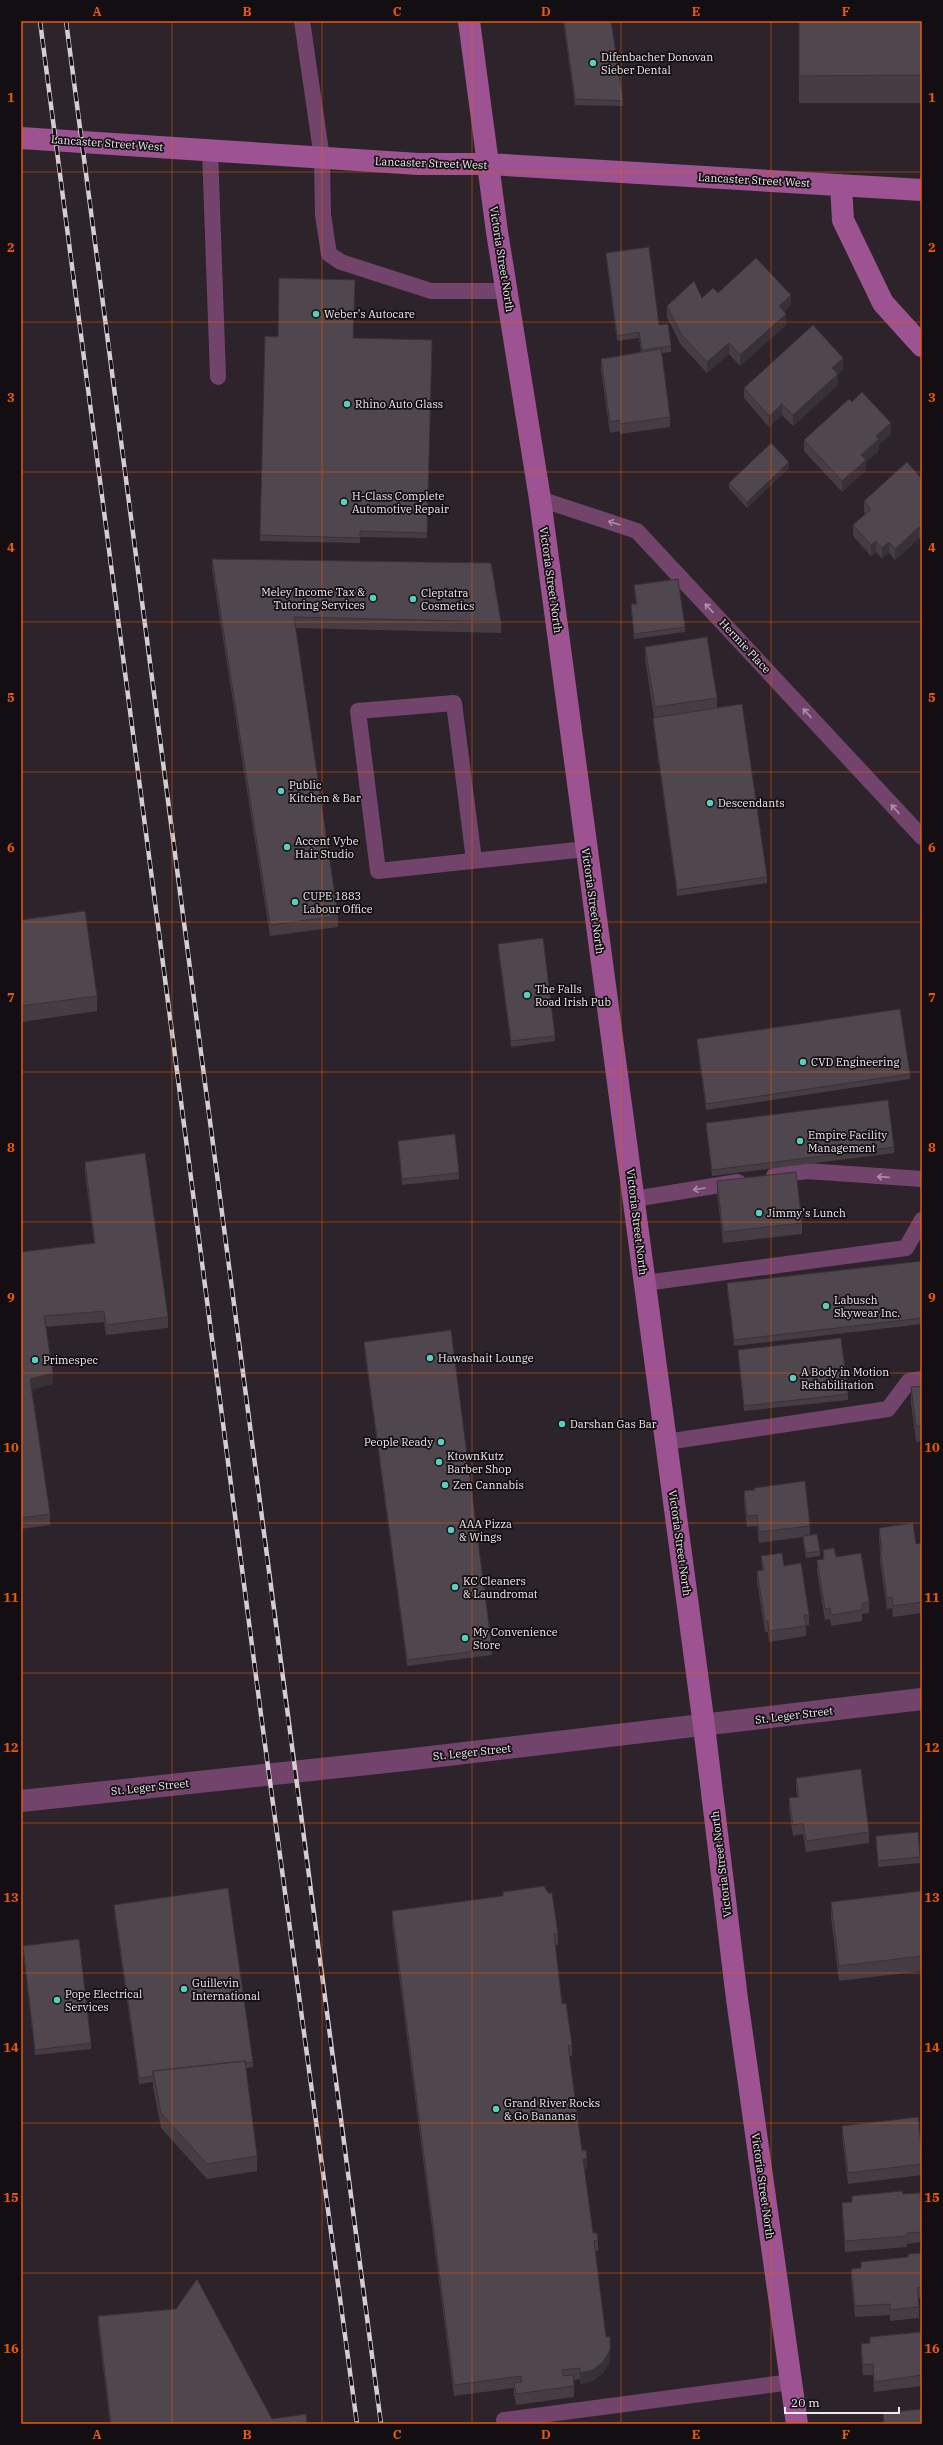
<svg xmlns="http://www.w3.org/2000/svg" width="943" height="2445" font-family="'IBM Plex Serif',serif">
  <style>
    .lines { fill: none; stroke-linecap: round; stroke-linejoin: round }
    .lane { stroke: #73446b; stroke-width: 16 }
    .street { stroke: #73446b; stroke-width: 22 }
    .secondary { stroke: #9d5391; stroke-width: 22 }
    .rail-casing { stroke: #d4cdd2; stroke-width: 4.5 }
    .rail { stroke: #120e11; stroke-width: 3; stroke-dasharray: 9; stroke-linecap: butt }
    .wall { fill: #453d43 }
    .shaded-wall { fill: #383237 }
    .building { fill: #50474e; stroke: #383237 }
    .oneway { stroke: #ab8fa6 }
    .grid { fill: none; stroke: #e8590c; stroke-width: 1; stroke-opacity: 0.55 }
    .poi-dot { fill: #59cebe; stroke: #120e11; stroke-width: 1.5 }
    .labels { text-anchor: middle; stroke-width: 3.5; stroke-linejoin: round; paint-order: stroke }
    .poi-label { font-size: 11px; fill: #f0eaee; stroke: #120e11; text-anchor: start }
    .street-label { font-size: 11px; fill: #f0eaee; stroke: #120e11 }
    .neatline { fill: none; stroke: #e8590c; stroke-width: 1.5 }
    .grid-label { font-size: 13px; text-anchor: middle; font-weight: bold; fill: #e8590c }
  </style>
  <rect width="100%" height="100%" fill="#2c242a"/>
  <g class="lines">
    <!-- lane -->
    <path class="lane" d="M302,21L322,158L323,215L329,254L341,262L431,291H506
      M210,150L218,377
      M540,499L637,531L922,837
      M474,860L454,703L358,711L378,871L586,849
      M774,1176L806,1171L922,1179
      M634,1199L738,1182
      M645,1283L906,1248L922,1220
      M666,1442L888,1409L909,1381L922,1379
      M504,2420L791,2382"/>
    <!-- street -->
    <path class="street" d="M21,1801L405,1760L922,1699"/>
    <!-- secondary -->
    <path class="secondary" d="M469,21L497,232L540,499L704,1726L737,1999L797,2424
      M21,138L418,164H488L922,190
      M841,185L843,220L883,303L922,346"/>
    <defs>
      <path id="rail" d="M40,21L263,1730L357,2424
        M66,21C172,822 274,1623 381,2424"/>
    </defs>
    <!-- rail casing -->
    <use href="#rail" class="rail-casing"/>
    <!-- rail -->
    <use href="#rail" class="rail"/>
  </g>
  <!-- wall -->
  <path class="wall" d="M563,21H611L623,101V106L575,105Z
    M799,21H922V103H799Z
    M606,253L659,325L671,346V352L662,353L670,417V427L620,434V431L610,433L601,370V359L641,352L639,338L617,341L606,258Z
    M718,293L791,305L784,312L786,325L740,366L729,354L707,373L681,345L667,317V306L702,298Z
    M265,336L432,340L427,538L360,537V543L260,541Z
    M843,369L838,374V385L793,426L782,415L769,427L744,398V388Z
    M852,402L891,434L879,445V450L866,462V470L842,492L804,451V440Z
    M789,468L747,508L729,488V483Z
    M922,477V541L919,538L895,560L889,553L882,559L876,552L871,556L853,536V525L866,514L864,512V501Z
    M212,559L501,622V633L295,628L338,916V927L270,936L212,569Z
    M634,585L685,627V632L634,639L631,610V604H636L634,591Z
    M645,647L717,698V708L767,877V883L677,896L653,723V718L654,717L645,658Z
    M21,920L97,996V1011L21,1022Z
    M498,944L555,1036V1041L511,1047L498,950Z
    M697,1039L910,1074V1079L706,1110L697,1045Z
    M706,1123L894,1147V1153L712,1176L706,1128Z
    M398,1141L459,1173V1179L402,1185L398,1146Z
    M85,1162L168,1317V1328L106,1335L104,1322L45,1327L53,1384L32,1389L50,1514V1525L21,1529V1252L94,1243L85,1173Z
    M717,1181L802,1223V1234L723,1243L717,1192Z
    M922,1261V1324L734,1346L727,1289V1283Z
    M364,1342L492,1649V1655L407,1666L364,1347Z
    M738,1350L848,1394V1400L744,1411L738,1356Z
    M922,1386V1441L916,1442L911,1403V1387Z
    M754,1488L810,1526V1535L820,1551V1556L806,1558L803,1542V1537L759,1543L757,1526L747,1527L744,1502V1491L754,1490Z
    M879,1528L916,1544L922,1543V1613L893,1617L892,1608L887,1609L880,1561V1550L879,1539Z
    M823,1550L836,1557L869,1602V1613L862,1614V1621L831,1626L830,1619L825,1620L817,1571V1560L823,1559Z
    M761,1556L784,1566L809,1615V1625L806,1626V1636L769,1642L768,1632H765L757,1581V1571L762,1570Z
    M796,1778L869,1832V1843L806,1852L803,1834L793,1836L789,1808V1798L797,1797L796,1789Z
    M876,1836L920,1857V1863L878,1867Z
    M922,1891V1971L839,1981L831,1917V1902Z
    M503,1892L558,1934V1945H555L562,2004L572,2045V2056H569L582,2151L587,2169H584L593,2233L598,2240V2251H595L606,2337L610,2361L603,2373L593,2381L580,2384V2379L574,2380V2397L516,2405L514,2394V2388L454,2396L392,1922V1911L503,1896Z
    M114,1905L253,2062V2067L246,2068L257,2156V2171L207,2179L161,2128L153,2087V2082L139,2084L114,1911Z
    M23,1946L91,2043V2049L35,2055L23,1952Z
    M842,2126L922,2155V2175L848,2184L842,2137Z
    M903,2194L922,2214V2242L907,2244V2247L845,2252L842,2214V2203L852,2202V2196Z
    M922,2253V2298H918L919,2307V2318L890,2321V2315L855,2317L851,2280V2269L861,2268V2262L908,2257Z
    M98,2316L272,2419L307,2424H110L98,2326Z
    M922,2338V2386L874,2392L873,2375H863L861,2355V2344Z"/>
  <!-- shaded-wall -->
  <path class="shaded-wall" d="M791,295V305L779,317V306Z
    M786,314V325L740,366V355Z
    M729,343V354L707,373V362Z
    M843,358V369L832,379V368Z
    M838,374V385L793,426V415Z
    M782,404V415L769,427V416Z
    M891,423V434L879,445V450L866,462V470L842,492V481L876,436Z
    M789,462V468L747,508V502Z
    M919,527V538L895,560V549Z
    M876,541V552L871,556V545Z
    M889,542V553L882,559V548Z
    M53,1373V1384L30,1390V1379Z
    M587,2158V2169L583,2170V2159Z
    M610,2337V2361L603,2373L593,2381L580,2384V2373Z"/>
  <!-- building -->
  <path class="building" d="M564,21H611L623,101L575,99Z
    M799,21H922V75L799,76Z
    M649,247L659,325L668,324L671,346L642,350L639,332L617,336L606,253Z
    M756,258L791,295L779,306L786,314L740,355L729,343L707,362L681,334L667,306L694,281L702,298L713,288L718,293Z
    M279,278L355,280L353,338L432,340L427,533L360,531V538L260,535L265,336L278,337Z
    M813,325L843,358L832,368L838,374L793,415L782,404L769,416L744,388Z
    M661,349L670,417L620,424V420L610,422L601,359Z
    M862,392L891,423L876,436L879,439L861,455L866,460L842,481L804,440L849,399L852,402Z
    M771,443L789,462L747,502L729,483Z
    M907,462L921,478L922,477V531L919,527L895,549L889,542L882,548L876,541L871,545L853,525L871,509L864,501Z
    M212,559L491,563L501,622L294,617L338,916L270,925Z
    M678,579L685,627L634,634L631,604H637L634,585Z
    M707,637L717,698L655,707L645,647Z
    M742,704L767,877L677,890L653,718Z
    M85,911L97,996L21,1006V920Z
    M543,938L555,1036L511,1041L498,944Z
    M900,1009L910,1074L706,1104L697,1039Z
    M888,1100L894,1147L712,1170L706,1123Z
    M455,1134L459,1173L402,1179L398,1141Z
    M145,1153L168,1317L106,1325L104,1311L44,1316L53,1373L30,1379L50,1514L21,1518V1252L95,1243L85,1162Z
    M796,1172L802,1223L723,1232L717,1181Z
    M922,1261V1318L734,1340L727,1283Z
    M451,1330L492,1649L407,1660L364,1342Z
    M841,1338L848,1394L744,1406L738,1350Z
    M922,1386V1426H916L911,1387Z
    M805,1481L810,1526L759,1532L757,1515L747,1516L744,1491L755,1490L754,1488Z
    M913,1523L916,1544L922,1543V1602L893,1606L892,1597L887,1598L880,1550H882L879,1528Z
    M817,1534L820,1551L806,1553L803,1536Z
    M834,1548L836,1557L861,1553L869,1602L862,1604V1610L831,1615L830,1608L825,1609L817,1560L824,1559L823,1550Z
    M782,1553L784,1566L801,1563L809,1615H804L806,1626L769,1631L768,1621H765L757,1571L764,1570L761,1556Z
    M861,1769L869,1832L806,1841L803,1823L793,1825L789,1798L799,1797L796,1778Z
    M918,1832L920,1857L878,1861L876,1836Z
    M544,1886L548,1893H552L558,1934H554L562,2004L566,2003L572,2045L568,2046L582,2151L586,2150L587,2158L583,2159L593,2233H597L598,2240L594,2241L606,2337H610V2350L603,2362L593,2370L580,2373V2368L562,2370L563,2376L573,2375L574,2386L516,2394L514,2383L522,2382L521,2376L454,2385L392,1911L503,1896V1892Z
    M228,1888L253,2062L246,2063L245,2061L153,2071V2076L139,2078L114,1905Z
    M922,1891V1956L839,1966L831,1902Z
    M79,1939L91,2043L35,2050L23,1946Z
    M245,2061L257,2156L207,2164L161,2113L153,2071Z
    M918,2117L922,2155V2164L848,2173L842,2126Z
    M902,2191L903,2194L920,2193L922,2214V2232L907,2233V2236L845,2241L842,2203L852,2202V2196Z
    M922,2253V2287L917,2288L919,2307L890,2310V2304L855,2306L851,2269L861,2268V2262L908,2257L909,2254Z
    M197,2279L272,2419L306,2414L307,2424H111L98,2316L176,2309Z
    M921,2332V2339L922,2338V2375L874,2382L873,2364L863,2365L861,2344L870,2343V2337Z
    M922,2409V2424H884L883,2413Z"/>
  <!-- one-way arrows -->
  <defs><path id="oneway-shaft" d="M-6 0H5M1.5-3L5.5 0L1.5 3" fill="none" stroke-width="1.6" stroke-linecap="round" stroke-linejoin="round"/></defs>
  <g class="oneway">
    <use href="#oneway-shaft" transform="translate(614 523) rotate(-162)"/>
    <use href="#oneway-shaft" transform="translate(709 608) rotate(-133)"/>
    <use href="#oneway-shaft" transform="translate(807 713) rotate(-133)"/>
    <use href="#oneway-shaft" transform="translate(895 809) rotate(-133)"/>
    <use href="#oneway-shaft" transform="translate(883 1177) rotate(-176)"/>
    <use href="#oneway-shaft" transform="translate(699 1189) rotate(171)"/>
  </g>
  <!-- grid -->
  <path class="grid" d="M172,21V2424M322,21V2424M472,21V2424M621,21V2424M771,21V2424M21,172H922M21,322H922M21,472H922M21,622H922M21,772H922M21,922H922M21,1072H922M21,1222H922M21,1373H922M21,1523H922M21,1673H922M21,1823H922M21,1973H922M21,2123H922M21,2273H922"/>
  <!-- markers -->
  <g class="poi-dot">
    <circle cx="593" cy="63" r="4"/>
    <circle cx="316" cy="314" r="4"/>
    <circle cx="347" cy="404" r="4"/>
    <circle cx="344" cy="502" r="4"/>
    <circle cx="373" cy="598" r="4"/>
    <circle cx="413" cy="599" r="4"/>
    <circle cx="281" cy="791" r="4"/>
    <circle cx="710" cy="803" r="4"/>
    <circle cx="287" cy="847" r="4"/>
    <circle cx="295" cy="902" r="4"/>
    <circle cx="527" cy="995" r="4"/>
    <circle cx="803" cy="1062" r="4"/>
    <circle cx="800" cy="1141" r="4"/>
    <circle cx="759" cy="1213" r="4"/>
    <circle cx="826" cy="1306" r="4"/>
    <circle cx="430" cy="1358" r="4"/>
    <circle cx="35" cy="1360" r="4"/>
    <circle cx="793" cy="1378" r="4"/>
    <circle cx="562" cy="1424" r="4"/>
    <circle cx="441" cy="1442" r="4"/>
    <circle cx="439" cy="1462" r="4"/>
    <circle cx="445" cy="1485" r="4"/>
    <circle cx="451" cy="1530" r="4"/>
    <circle cx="455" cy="1587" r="4"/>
    <circle cx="465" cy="1638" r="4"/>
    <circle cx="184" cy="1989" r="4"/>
    <circle cx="57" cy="2000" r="4"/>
    <circle cx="496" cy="2109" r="4"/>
  </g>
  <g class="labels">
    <!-- poi labels -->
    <g class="poi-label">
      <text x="601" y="61">Difenbacher Donovan<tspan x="601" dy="13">Sieber Dental</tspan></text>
      <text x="324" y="318">Weber's Autocare</text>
      <text x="355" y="408">Rhino Auto Glass</text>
      <text x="352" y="500">H-Class Complete<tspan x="352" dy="13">Automotive Repair</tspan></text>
      <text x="365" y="596" text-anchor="end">Meley Income Tax &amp;<tspan x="365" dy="13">Tutoring Services</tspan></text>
      <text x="421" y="597">Cleptatra<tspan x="421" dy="13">Cosmetics</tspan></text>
      <text x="289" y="789">Public<tspan x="289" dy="13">Kitchen &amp; Bar</tspan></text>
      <text x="718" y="807">Descendants</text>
      <text x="295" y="845">Accent Vybe<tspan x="295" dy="13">Hair Studio</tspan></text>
      <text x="303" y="900">CUPE 1883<tspan x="303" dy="13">Labour Office</tspan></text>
      <text x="535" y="993">The Falls<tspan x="535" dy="13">Road Irish Pub</tspan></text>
      <text x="811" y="1066">CVD Engineering</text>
      <text x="808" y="1139">Empire Facility<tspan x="808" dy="13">Management</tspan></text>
      <text x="767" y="1217">Jimmy's Lunch</text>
      <text x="834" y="1304">Labusch<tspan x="834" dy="13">Skywear Inc.</tspan></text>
      <text x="438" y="1362">Hawashait Lounge</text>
      <text x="43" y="1364">Primespec</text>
      <text x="801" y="1376">A Body in Motion<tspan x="801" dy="13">Rehabilitation</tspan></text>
      <text x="570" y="1428">Darshan Gas Bar</text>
      <text x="433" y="1446" text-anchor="end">People Ready</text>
      <text x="447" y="1460">KtownKutz<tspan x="447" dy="13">Barber Shop</tspan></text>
      <text x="453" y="1489">Zen Cannabis</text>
      <text x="459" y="1528">AAA Pizza<tspan x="459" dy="13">&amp; Wings</tspan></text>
      <text x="463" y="1585">KC Cleaners<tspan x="463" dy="13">&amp; Laundromat</tspan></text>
      <text x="473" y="1636">My Convenience<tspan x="473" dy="13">Store</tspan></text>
      <text x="192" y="1987">Guillevin<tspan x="192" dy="13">International</tspan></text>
      <text x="65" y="1998">Pope Electrical<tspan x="65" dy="13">Services</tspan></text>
      <text x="504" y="2107">Grand River Rocks<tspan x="504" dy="13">&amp; Go Bananas</tspan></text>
    </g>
    <!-- street labels -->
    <g class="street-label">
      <text transform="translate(107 143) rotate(4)" y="4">Lancaster Street West</text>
      <text transform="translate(431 163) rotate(2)" y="4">Lancaster Street West</text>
      <text transform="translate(754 180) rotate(3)" y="4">Lancaster Street West</text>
      <text transform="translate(502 259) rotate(81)" y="4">Victoria Street North</text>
      <text transform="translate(551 580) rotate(82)" y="4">Victoria Street North</text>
      <text transform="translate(745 646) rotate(47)" y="4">Hermie Place</text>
      <text transform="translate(593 901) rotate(82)" y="4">Victoria Street North</text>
      <text transform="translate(637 1222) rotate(83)" y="4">Victoria Street North</text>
      <text transform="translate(680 1543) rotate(82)" y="4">Victoria Street North</text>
      <text transform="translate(794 1715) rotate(-7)" y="4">St. Leger Street</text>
      <text transform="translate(472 1752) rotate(-6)" y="4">St. Leger Street</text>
      <text transform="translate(150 1787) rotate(-6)" y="4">St. Leger Street</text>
      <text transform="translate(721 1864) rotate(-97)" y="4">Victoria Street North</text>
      <text transform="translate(763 2186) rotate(82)" y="4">Victoria Street North</text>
    </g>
  </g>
  <!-- border -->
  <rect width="943" height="2445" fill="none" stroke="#120e11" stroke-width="44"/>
  <!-- scale -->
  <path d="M785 2407v6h114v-6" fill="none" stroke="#f0eaee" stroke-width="2"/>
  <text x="791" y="2407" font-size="12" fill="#f0eaee" stroke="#120e11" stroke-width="3" paint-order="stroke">20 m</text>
  <rect x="22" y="22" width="899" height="2401" class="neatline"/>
  <g class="grid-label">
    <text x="97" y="16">A</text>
    <text x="247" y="16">B</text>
    <text x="397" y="16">C</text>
    <text x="546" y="16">D</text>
    <text x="696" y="16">E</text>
    <text x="846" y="16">F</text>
    <text x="11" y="102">1</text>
    <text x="932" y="102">1</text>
    <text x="11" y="252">2</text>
    <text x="932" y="252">2</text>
    <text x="11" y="402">3</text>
    <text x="932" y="402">3</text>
    <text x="11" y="552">4</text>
    <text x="932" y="552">4</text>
    <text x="11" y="702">5</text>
    <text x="932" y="702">5</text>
    <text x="11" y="852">6</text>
    <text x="932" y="852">6</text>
    <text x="11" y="1002">7</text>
    <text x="932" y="1002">7</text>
    <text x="11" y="1152">8</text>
    <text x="932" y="1152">8</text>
    <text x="11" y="1302">9</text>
    <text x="932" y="1302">9</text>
    <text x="11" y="1452">10</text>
    <text x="932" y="1452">10</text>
    <text x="11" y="1602">11</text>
    <text x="932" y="1602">11</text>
    <text x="11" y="1752">12</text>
    <text x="932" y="1752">12</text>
    <text x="11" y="1902">13</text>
    <text x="932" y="1902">13</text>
    <text x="11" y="2052">14</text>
    <text x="932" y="2052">14</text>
    <text x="11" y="2202">15</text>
    <text x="932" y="2202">15</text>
    <text x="11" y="2353">16</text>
    <text x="932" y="2353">16</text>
    <text x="97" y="2439">A</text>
    <text x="247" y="2439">B</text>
    <text x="397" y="2439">C</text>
    <text x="546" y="2439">D</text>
    <text x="696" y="2439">E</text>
    <text x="846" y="2439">F</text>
  </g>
</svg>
